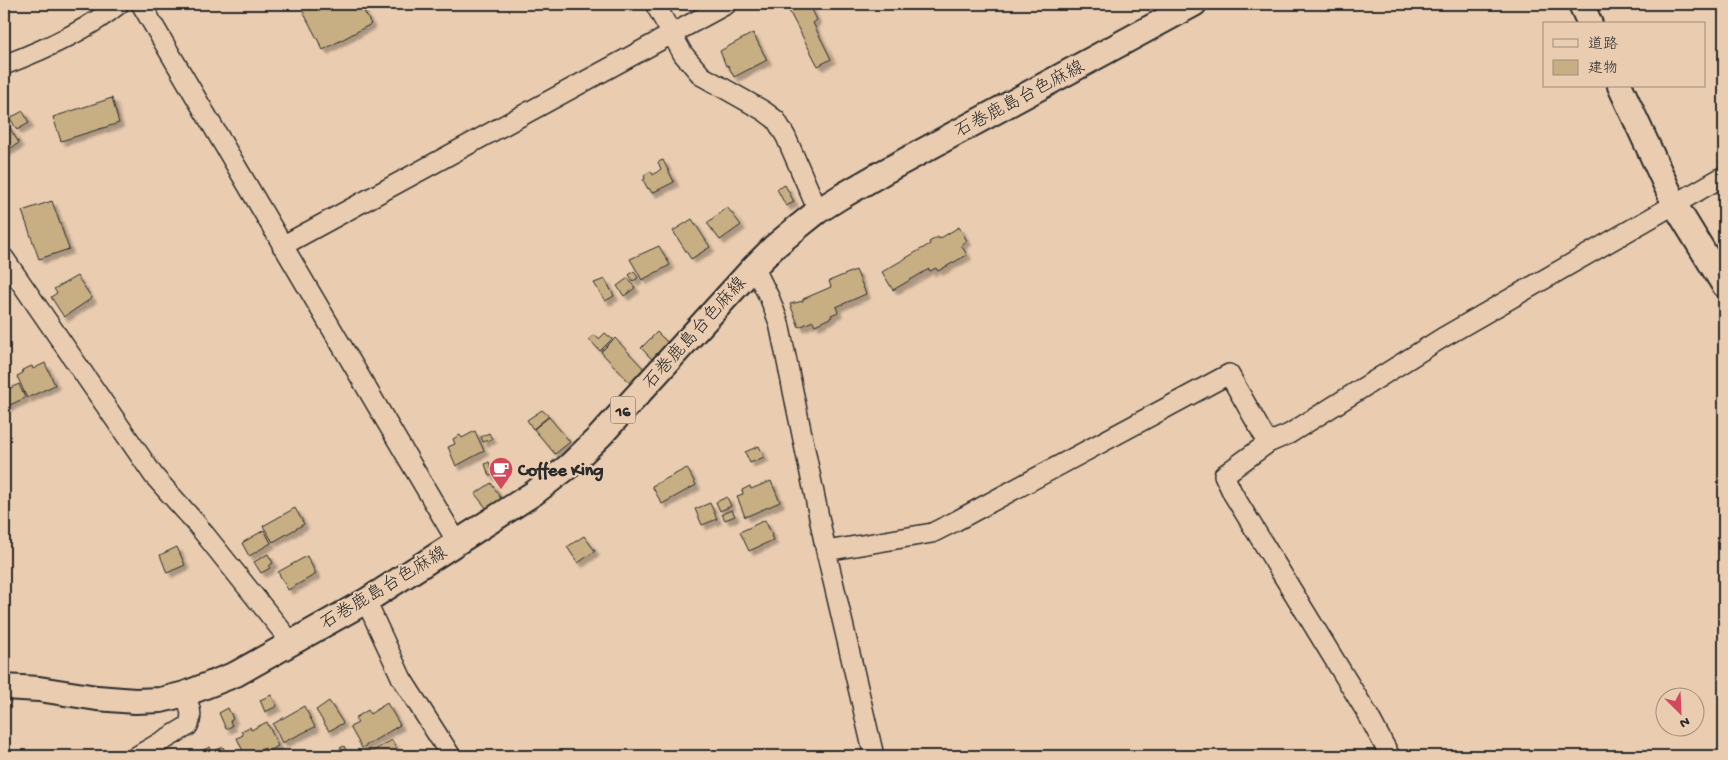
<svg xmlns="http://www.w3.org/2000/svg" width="1728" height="760" font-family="'Gochi Hand','Klee One',sans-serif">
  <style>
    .building { fill: #c8af83; stroke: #2b2b2b; filter: url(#shadow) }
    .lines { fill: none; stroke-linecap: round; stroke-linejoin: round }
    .minor-casing { stroke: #2b2b2b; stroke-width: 22 }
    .major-casing { stroke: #2b2b2b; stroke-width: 28 }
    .minor { stroke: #eacdb1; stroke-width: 19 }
    .major { stroke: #eacdb1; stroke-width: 24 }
    .labels { text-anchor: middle; stroke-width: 4.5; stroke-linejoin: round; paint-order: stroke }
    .shield { fill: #eacdb1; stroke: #645c53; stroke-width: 1 }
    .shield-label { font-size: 16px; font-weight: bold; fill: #2b2b2b }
    .street-label { font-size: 18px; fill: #2b2b2b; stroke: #eacdb1 }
    .poi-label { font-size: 18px; font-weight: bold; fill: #2b2b2b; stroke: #eacdb1; text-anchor: start }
  </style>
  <defs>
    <filter id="shadow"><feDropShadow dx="4.5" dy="4.5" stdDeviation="1" flood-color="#0004"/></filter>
  </defs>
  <rect width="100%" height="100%" fill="#eacdb1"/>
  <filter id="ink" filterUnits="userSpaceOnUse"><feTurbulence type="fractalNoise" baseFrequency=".02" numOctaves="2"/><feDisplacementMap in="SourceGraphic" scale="10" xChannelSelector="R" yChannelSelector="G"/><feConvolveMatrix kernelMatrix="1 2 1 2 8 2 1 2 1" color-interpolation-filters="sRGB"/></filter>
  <g filter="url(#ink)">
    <!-- building -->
    <path class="building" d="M299,4H360L371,24L323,50Z
      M798,4H809L817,20L813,23L831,59L818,66L788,9Z
      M753,33L767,60L734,77L728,65L726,66L720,51Z
      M112,98L119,123L61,141L53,117Z
      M23,111L29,123L17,130L10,118Z
      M4,119L19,143L4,152Z
      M663,160L674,182L652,193L649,188L648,189L643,180L645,179L644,175L651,171L653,175L661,169L658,162Z
      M785,185L794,202L786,206L777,189Z
      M52,201L69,249L39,259L22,211Z
      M727,207L741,225L720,240L707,223Z
      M692,219L710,247L691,259L673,231Z
      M959,227L967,241L961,245L967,255L938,271L936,268L930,271L929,269L893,290L882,272L930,244L929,242L938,237L939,239Z
      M659,246L670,265L642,280L630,259Z
      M856,270L866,294L836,307L838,312L831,315L832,317L815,325L813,321L799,327L790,304L803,301V299L831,287L829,281Z
      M634,271L638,278L633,281L629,275Z
      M77,276L92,298L64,317L51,297L57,293L54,289Z
      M628,278L635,288L624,296L617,286Z
      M605,279L614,296L605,301L594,283Z
      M657,332L669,344L653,360L641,348Z
      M605,333L612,339L600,351L589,339L594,335L599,339Z
      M615,338L646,371L631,384L601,352Z
      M45,363L55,385L27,398L17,376L23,373L22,370L32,366L33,369Z
      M19,384L25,398L5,407L4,391Z
      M542,410L549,416L533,429L527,420Z
      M549,417L570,442L555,454L534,429Z
      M475,431L484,451L456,466L448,447L455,444L453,439L460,435L462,438Z
      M489,433L492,439L483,442L481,437Z
      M759,446L764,457L750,463L745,452Z
      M489,462L494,475L489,476L485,464Z
      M687,468L696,485L662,504L652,486Z
      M771,481L780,502L745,517L737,496L743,494L742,490L750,486L751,489Z
      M491,483L502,500L488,510L475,494Z
      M727,497L731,506L720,511L716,502Z
      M710,503L717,519L702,525L695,509Z
      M295,508L304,524L273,542L263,526Z
      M732,510L735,516L725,520L722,514Z
      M765,520L772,535L771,536L773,540L749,551L740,532Z
      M264,530L271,543L249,556L242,543Z
      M584,536L595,551L578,563L567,547Z
      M177,547L185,565L167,573L160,555Z
      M268,554L273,563L269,566L270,568L261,573L254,562Z
      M307,556L316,574L288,590L278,572Z
      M271,695L277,706L265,712L260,700Z
      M329,701L343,723L329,731L316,710Z
      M387,703L400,725L362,748L350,727L358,723L355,718L368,710L370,714Z
      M304,706L315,727L282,743L273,724Z
      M228,708L233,719L230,721L232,726L226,729L219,713Z
      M267,722L278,746L266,752L265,748L245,756L237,738L243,735L241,731L250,727L251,730Z
      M392,740L400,755L398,756H364Z
      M344,746L347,752L343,754L340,748Z
      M210,747L212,752L223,747L227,756H197L196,753Z"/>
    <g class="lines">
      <defs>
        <path id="minor" d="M141,4L457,542
          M655,4L683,54L702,76L764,111L776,120L786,137L818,211
          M4,65C41,51 89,29 119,4
          M282,246L727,4
          M4,258L154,476L195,522L291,642
          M754,267L770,299L779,323L826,551L874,756
          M826,551L932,533L954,522L1229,374L1268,443
          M366,601L402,679L451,756
          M137,756L188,726C194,715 189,705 185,694
          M1390,756L1367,713L1233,494L1224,475L1268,443L1289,434L1442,338L1724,176"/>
        <path id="major" d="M1581,4L1590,24
          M1620,86L1675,205L1724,285
          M4,687L39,689L97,698L135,701L161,700L185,694L236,674L366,601L534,493L569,466L600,436L754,267L774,247L798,227L818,211L842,196L882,173L1194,4"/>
      </defs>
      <!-- minor casing -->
      <use href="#minor" class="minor-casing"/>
      <!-- major casing -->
      <use href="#major" class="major-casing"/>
      <!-- minor -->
      <use href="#minor" class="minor"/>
      <!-- major -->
      <use href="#major" class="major"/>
    </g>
  </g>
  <!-- icons -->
  <defs>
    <symbol id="cafe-pin" viewBox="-11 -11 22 30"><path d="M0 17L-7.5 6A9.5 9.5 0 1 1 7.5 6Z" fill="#d1495b" stroke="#eacdb1"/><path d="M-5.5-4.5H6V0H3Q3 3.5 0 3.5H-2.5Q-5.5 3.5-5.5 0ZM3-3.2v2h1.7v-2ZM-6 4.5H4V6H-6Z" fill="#fff"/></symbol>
  </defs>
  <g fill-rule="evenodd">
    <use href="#cafe-pin" x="487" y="455" width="28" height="38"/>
  </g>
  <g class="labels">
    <!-- shield labels -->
    <rect class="shield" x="610.5" y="396.5" width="25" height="27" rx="4"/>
    <g class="shield-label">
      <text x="623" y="416">16</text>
    </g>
    <!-- street labels -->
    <g class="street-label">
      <text transform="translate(1019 98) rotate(-28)" y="6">石巻鹿島台色麻線</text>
      <text transform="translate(694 332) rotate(-48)" y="6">石巻鹿島台色麻線</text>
      <text transform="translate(383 587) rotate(-31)" y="6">石巻鹿島台色麻線</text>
    </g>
    <!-- poi labels -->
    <g class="poi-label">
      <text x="518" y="475">Coffee King</text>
    </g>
  </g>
  <!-- margin -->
  <rect width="1728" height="760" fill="none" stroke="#eacdb1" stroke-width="20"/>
  <rect x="10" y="10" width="1708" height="740" fill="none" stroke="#2b2b2b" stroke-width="2" filter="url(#ink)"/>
  <!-- legend -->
  <rect x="1543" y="22" width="162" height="65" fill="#eacdb1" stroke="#9e8c7b"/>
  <rect x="1553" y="39" width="25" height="8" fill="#eacdb1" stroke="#9e8c7b"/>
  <text x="1588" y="48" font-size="15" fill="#2b2b2b">道路</text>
  <rect x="1553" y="60" width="25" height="15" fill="#c8af83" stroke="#9e8c7b"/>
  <text x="1588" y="72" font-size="15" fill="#2b2b2b">建物</text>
  <!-- north arrow -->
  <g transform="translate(1680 712) rotate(156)"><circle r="24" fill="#eacdb1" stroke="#9e8c7b"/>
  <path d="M0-4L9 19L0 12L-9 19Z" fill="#d1495b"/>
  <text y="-8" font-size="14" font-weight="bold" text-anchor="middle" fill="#2b2b2b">N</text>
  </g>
</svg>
